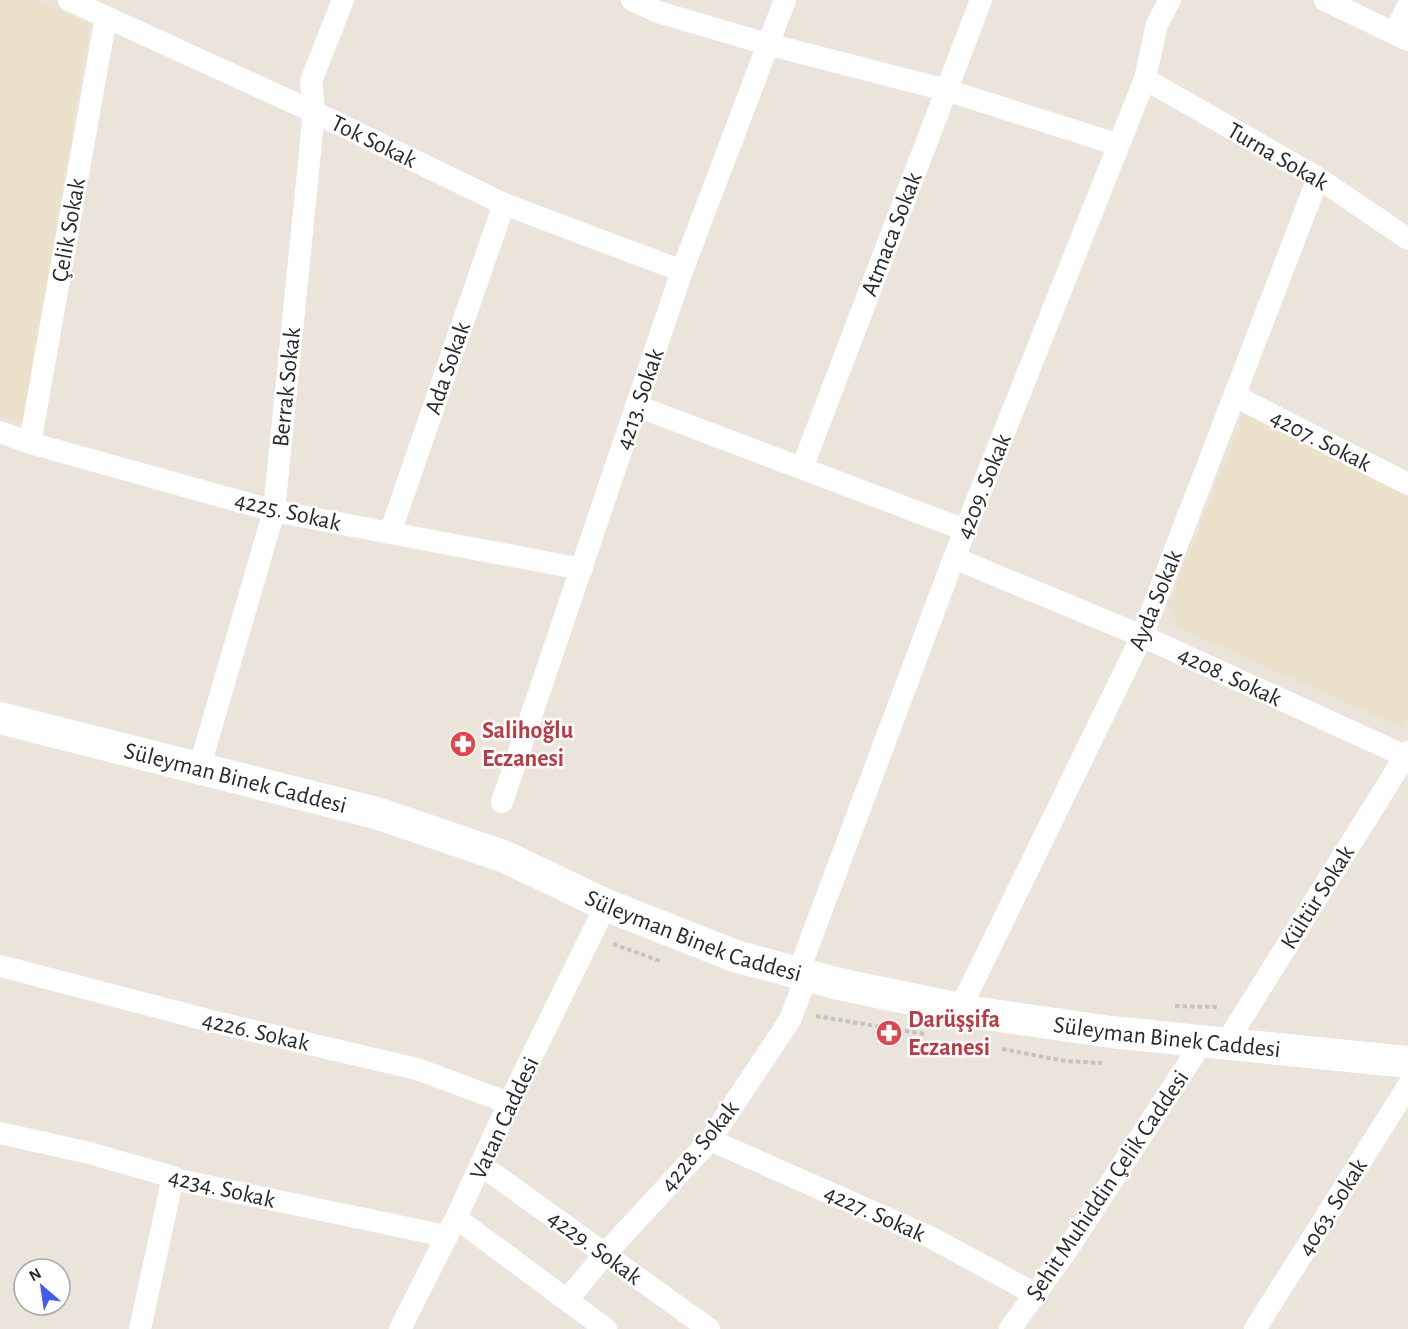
<svg xmlns="http://www.w3.org/2000/svg" width="1408" height="1329" font-family="'Alegreya Sans',sans-serif">
  <style>
    .education { fill: #ece2cb }
    .lines { fill: none; stroke-linecap: round; stroke-linejoin: round }
    .path { stroke: #c3c3c3; stroke-width: 4; stroke-dasharray: 4.5 3; stroke-linecap: butt }
    .street { stroke: #fff; stroke-width: 22 }
    .secondary { stroke: #fff; stroke-width: 32 }
    .labels { text-anchor: middle; stroke-width: 5; stroke-linejoin: round; paint-order: stroke }
    .street-label { font-size: 24px; fill: #292929; stroke: #fff }
    .health-label { font-size: 24px; font-weight: bold; fill: #be3a42; stroke: #fff; text-anchor: start }
  </style>
  <rect width="100%" height="100%" fill="#ebe4db"/>
  <!-- education -->
  <path class="education" d="M0,0H35L90,24L23,424L0,416Z
    M1244,413L1408,493V716L1401,727L1178,627L1168,607Z"/>
  <g class="lines">
    <!-- path -->
    <path class="path" d="M613,944L660,961
      M1175,1006L1218,1007
      M816,1016L924,1034
      M1002,1049L1065,1061L1102,1063"/>
    <!-- street -->
    <path class="street" d="M69,0L314,112L504,204L682,271
      M632,0L658,12L767,44L946,90L1119,145
      M1325,0L1408,40
      M1394,33L1408,6
      M1145,79L1318,178L1408,239
      M1235,396L1408,484
      M637,406L965,530
      M0,432L30,443L274,511L582,569
      M30,443L106,17
      M802,468L981,0
      M390,533L504,204
      M954,558L1142,636L1405,756
      M199,769L274,511L314,112L311,81L343,0
      M502,802L682,271L785,0
      M0,966L207,1020L417,1069L509,1103
      M798,973L954,558L1145,79L1157,24L1170,0
      M960,1009L1142,636L1318,178
      M1226,1043L1408,752
      M0,1133L89,1153L173,1177L178,1180L446,1236
      M710,1140L932,1238L1035,1294
      M481,1165L709,1329
      M456,1218L606,1329
      M567,1300L605,1254L710,1140L790,1020L807,975
      M140,1329L173,1177
      M400,1329L456,1218L509,1103L606,905
      M1010,1329L1067,1250L1203,1041
      M1255,1329L1408,1086"/>
    <!-- secondary -->
    <path class="secondary" id="s1" d="M0,718L376,813L503,856L606,905L735,956L839,984L979,1013L1111,1032L1408,1062"/>
  </g>
  <!-- icons -->
  <defs>
    <symbol id="pharmacy-disc" viewBox="-11 -11 22 22"><circle r="9.5" fill="#e0444e" stroke="#fff"/><path d="M-2-6h4v4h4v4h-4v4h-4v-4h-4v-4h4Z" fill="#fff"/></symbol>
  </defs>
  <g fill-rule="evenodd">
    <use href="#pharmacy-disc" x="448" y="729" width="30" height="30"/>
    <use href="#pharmacy-disc" x="874" y="1018" width="30" height="30"/>
  </g>
  <g class="labels">
    <!-- street labels -->
    <g class="street-label">
      <text transform="translate(374 141) rotate(26)" y="8">Tok Sokak</text>
      <text transform="translate(1278 156) rotate(30)" y="8">Turna Sokak</text>
      <text transform="translate(68 230) rotate(-80)" y="8">Çelik Sokak</text>
      <text transform="translate(891 234) rotate(-69)" y="8">Atmaca Sokak</text>
      <text transform="translate(447 368) rotate(-71)" y="8">Ada Sokak</text>
      <text transform="translate(286 387) rotate(-84)" y="8">Berrak Sokak</text>
      <text transform="translate(639 399) rotate(-71)" y="8">4213. Sokak</text>
      <text transform="translate(1321 440) rotate(27)" y="8">4207. Sokak</text>
      <text transform="translate(983 486) rotate(-68)" y="8">4209. Sokak</text>
      <text transform="translate(288 511) rotate(13)" y="8">4225. Sokak</text>
      <text transform="translate(1155 600) rotate(-68)" y="8">Ayda Sokak</text>
      <text transform="translate(1230 676) rotate(25)" y="8">4208. Sokak</text>
      <text dy="8" stroke="none"><textPath href="#s1" startOffset="243">Süleyman Binek Caddesi</textPath></text>
      <text transform="translate(1317 897) rotate(-58)" y="8">Kültür Sokak</text>
      <text dy="8" stroke="none"><textPath href="#s1" startOffset="729">Süleyman Binek Caddesi</textPath></text>
      <text transform="translate(256 1031) rotate(13)" y="8">4226. Sokak</text>
      <text dy="8" stroke="none"><textPath href="#s1" startOffset="1215">Süleyman Binek Caddesi</textPath></text>
      <text transform="translate(504 1118) rotate(-65)" y="8">Vatan Caddesi</text>
      <text transform="translate(699 1146) rotate(-51)" y="8">4228. Sokak</text>
      <text transform="translate(1107 1185) rotate(-56)" y="8">Şehit Muhiddin Çelik Caddesi</text>
      <text transform="translate(222 1188) rotate(13)" y="8">4234. Sokak</text>
      <text transform="translate(1332 1207) rotate(-58)" y="8">4063. Sokak</text>
      <text transform="translate(875 1213) rotate(24)" y="8">4227. Sokak</text>
      <text transform="translate(595 1247) rotate(36)" y="8">4229. Sokak</text>
    </g>
    <!-- health labels -->
    <g class="health-label">
      <text x="482" y="738">Salihoğlu<tspan x="482" dy="28">Eczanesi</tspan></text>
      <text x="908" y="1027">Darüşşifa<tspan x="908" dy="28">Eczanesi</tspan></text>
    </g>
  </g>
  <!-- north arrow -->
  <g transform="translate(42 1287) rotate(331)"><circle r="28" fill="#ffffff" stroke="#a9a9a9" stroke-width="1.5"/>
  <path d="M0-4.5L10 22L0 15L-10 22Z" fill="#405cf2"/>
  <text y="-9" font-size="16" font-weight="bold" text-anchor="middle" fill="#292929">N</text>
  </g>
</svg>
